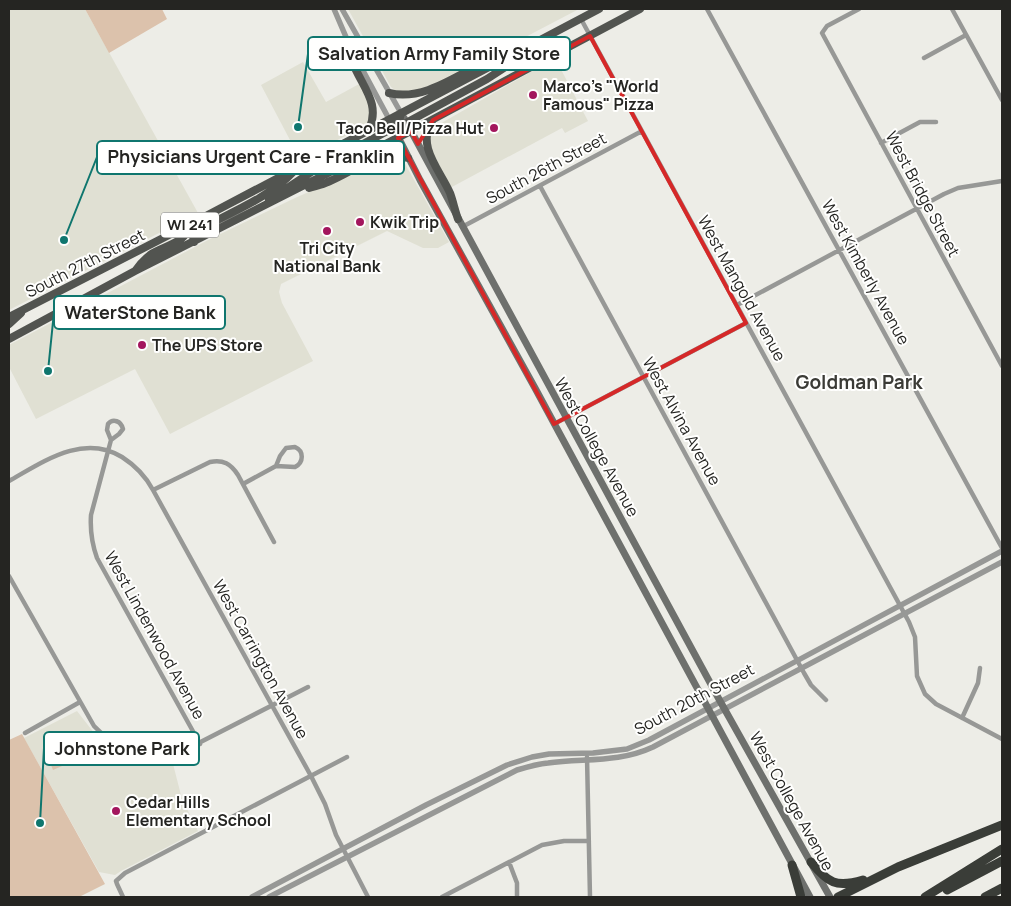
<svg xmlns="http://www.w3.org/2000/svg" width="1011" height="906" font-family="Manrope,sans-serif">
  <style>
    .built { fill: #e0e0d3 }
    .green { fill: #dcc2ac }
    .lines { fill: none; stroke-linecap: round; stroke-linejoin: round }
    .minor { stroke: #979896; stroke-width: 4.5 }
    .tertiary { stroke: #979896; stroke-width: 5.5 }
    .secondary { stroke: #6e706d; stroke-width: 7 }
    .primary { stroke: #525450; stroke-width: 8 }
    .motorway { stroke: #3a3d38; stroke-width: 9 }
    .marked { fill: none; stroke: #d62828; stroke-width: 4; stroke-linejoin: round }
    .poi-dot { fill: #a3165d; stroke: #fffffe; stroke-width: 2 }
    .labels { text-anchor: middle; stroke-width: 4; stroke-linejoin: round; paint-order: stroke }
    .shield { fill: #fffffe; stroke: #666664; stroke-width: 1 }
    .shield-label { font-size: 15px; font-weight: bold; fill: #252522 }
    .poi-label { font-size: 16px; font-weight: bold; fill: #252522; stroke: #fffffe; text-anchor: start }
    .street-label { font-size: 16px; fill: #252522; stroke: #fffffe }
    .quarter-label { font-size: 19px; font-weight: bold; fill: #3b3b36; stroke: #fffffe }
    .leader { fill: none; stroke: #0f766e; stroke-width: 2 }
    .callout-dot { fill: #0f766e; stroke: #fffffe; stroke-width: 2 }
    .callout { fill: #fffffe; stroke: #0f766e; stroke-width: 2 }
    .callout-label { font-size: 18px; text-anchor: middle; font-weight: bold; fill: #252522 }
  </style>
  <rect width="100%" height="100%" fill="#edede7"/>
  <!-- built -->
  <path class="built" d="M9,9H85L198,213L9,310Z
    M348,9H579L514,43L498,49L499,52L432,86L418,91H396L391,87Z
    M555,58L588,121L565,133L562,128L450,188L432,155L429,132L431,129Z
    M303,62L326,102L361,83L372,113L369,123L363,127L300,159L261,85Z
    M384,159H401L404,162L449,242L438,248H423L387,231L281,284L279,292L282,303L313,361L170,434L135,369L36,419L9,367V345L210,239L295,198Z
    M77,711L98,738L117,751L141,759L157,761L172,760L182,799L198,831L121,871L115,875L99,872L24,738Z"/>
  <!-- green -->
  <path class="green" d="M85,9H162L167,19L109,53Z
    M22,734L105,884L79,897H9V740Z
    M82,744L87,755L53,770L49,760Z"/>
  <g class="lines">
    <!-- minor -->
    <path class="minor" d="M707,9L1002,548
      M859,9L827,26L822,33L1002,366
      M952,9L1002,100
      M581,19L909,622L915,637L917,676L925,694L936,704L1002,739
      M924,58L966,35
      M881,143L920,122H936
      M540,186L804,673L811,685L826,700
      M462,227L642,131
      M737,305L944,194L958,188L1002,181
      M554,424L746,323
      M111,440L119,434L123,429C121,421 113,418 108,424L107,430L111,440L91,515C90,530 92,544 97,558L200,744
      M9,481C43,462 83,433 122,457C136,466 145,475 153,490L311,776L325,804L336,835L368,897
      M243,484L276,466L295,467C304,462 304,451 295,447L286,448L280,456L276,466
      M153,490L210,462C223,459 231,464 238,475L274,542
      M9,576L94,726C118,752 149,763 183,751L308,687
      M962,718L978,683L980,668
      M25,733L80,702
      M587,757L590,897
      M509,862L517,883V897
      M123,897L117,884L116,881L125,873L347,757
      M442,897L542,845L564,841H589"/>
    <!-- tertiary -->
    <path class="tertiary" d="M334,9L349,44
      M342,9L401,113
      M353,52L389,119
      M252,897L426,805L507,765L532,757L549,754L593,753L627,749L649,740L1002,551
      M269,897L517,770C527,767 537,764 548,763C584,758 619,763 653,747L1002,562"/>
    <!-- secondary -->
    <path class="secondary" d="M404,118L720,701L830,897
      M389,119L420,180L535,388L810,897"/>
    <!-- primary -->
    <path class="primary" d="M348,41C350,50 352,60 355,68C365,90 380,105 369,130
      M389,93C430,103 468,65 506,53
      M432,121C416,146 440,170 450,193C453,201 455,211 458,219
      M398,138L401,130L406,123L487,79L531,50L537,43
      M309,188C315,186 322,185 328,182C355,171 378,149 408,158
      M269,200L316,169L393,128L399,122L401,113
      M194,242L193,236L200,229C230,213 270,197 293,172
      M136,270C140,264 145,259 150,255C161,247 182,244 187,231L185,227
      M9,317L204,217L599,9
      M9,324L21,313
      M9,339L135,271L411,131L640,9"/>
    <!-- motorway -->
    <path class="motorway" d="M811,862C828,883 836,888 863,880
      M792,865L801,897
      M947,890L1002,861
      M838,897L898,867L1002,825
      M925,897L1002,849
      M985,897L1002,888"/>
  </g>
  <!-- marked area -->
  <path class="marked" d="M590,36L746,323L554,424L398,138L411,131L418,144L433,120Z"/>
  <!-- markers -->
  <g class="poi-dot">
    <circle cx="533" cy="95" r="5"/>
    <circle cx="494" cy="128" r="5"/>
    <circle cx="360" cy="222" r="5"/>
    <circle cx="327" cy="231" r="5"/>
    <circle cx="142" cy="345" r="5"/>
    <circle cx="116" cy="811" r="5"/>
  </g>
  <g class="labels">
    <!-- shield labels -->
    <rect class="shield" x="161" y="212.5" width="58" height="25" rx="4"/>
    <g class="shield-label">
      <text x="190" y="230">WI 241</text>
    </g>
    <!-- poi labels -->
    <g class="poi-label">
      <text x="543" y="92">Marco's "World<tspan x="543" dy="18">Famous" Pizza</tspan></text>
      <text x="484" y="134" text-anchor="end">Taco Bell/Pizza Hut</text>
      <text x="370" y="228">Kwik Trip</text>
      <text x="327" y="254" text-anchor="middle">Tri City<tspan x="327" dy="18">National Bank</tspan></text>
      <text x="152" y="351">The UPS Store</text>
      <text x="126" y="808">Cedar Hills<tspan x="126" dy="18">Elementary School</tspan></text>
    </g>
    <!-- street labels -->
    <g class="street-label">
      <text transform="translate(546 168) rotate(-28)" y="6">South 26th Street</text>
      <text transform="translate(923 194) rotate(62)" y="6">West Bridge Street</text>
      <text transform="translate(85 263) rotate(-27)" y="6">South 27th Street</text>
      <text transform="translate(866 272) rotate(61)" y="6">West Kimberly Avenue</text>
      <text transform="translate(742 288) rotate(61)" y="6">West Mangold Avenue</text>
      <text transform="translate(682 421) rotate(61)" y="6">West Alvina Avenue</text>
      <text transform="translate(597 447) rotate(61)" y="6">West College Avenue</text>
      <text transform="translate(155 635) rotate(61)" y="6">West Lindenwood Avenue</text>
      <text transform="translate(261 659) rotate(61)" y="6">West Carrington Avenue</text>
      <text transform="translate(694 699) rotate(-28)" y="6">South 20th Street</text>
      <text transform="translate(792 801) rotate(61)" y="6">West College Avenue</text>
    </g>
    <!-- quarter labels -->
    <g class="quarter-label">
      <text x="859" y="389">Goldman Park</text>
    </g>
  </g>
  <!-- callouts -->
  <path class="leader" d="M298 127L308 54M64 240L97 157M48 371L54 312M40 823L44 748"/>
  <g class="callout-dot">
    <circle cx="298" cy="127" r="5"/>
    <circle cx="64" cy="240" r="5"/>
    <circle cx="48" cy="371" r="5"/>
    <circle cx="40" cy="823" r="5"/>
  </g>
  <g class="callout">
    <rect x="308" y="37" width="262" height="33" rx="5"/>
    <rect x="97" y="141" width="307" height="33" rx="5"/>
    <rect x="54" y="296" width="171" height="33" rx="5"/>
    <rect x="44" y="732" width="155" height="33" rx="5"/>
  </g>
  <g class="callout-label">
    <text x="439" y="60">Salvation Army Family Store</text>
    <text x="251" y="163">Physicians Urgent Care - Franklin</text>
    <text x="140" y="319">WaterStone Bank</text>
    <text x="122" y="755">Johnstone Park</text>
  </g>
  <!-- border -->
  <rect width="1011" height="906" fill="none" stroke="#252522" stroke-width="20"/>
</svg>
